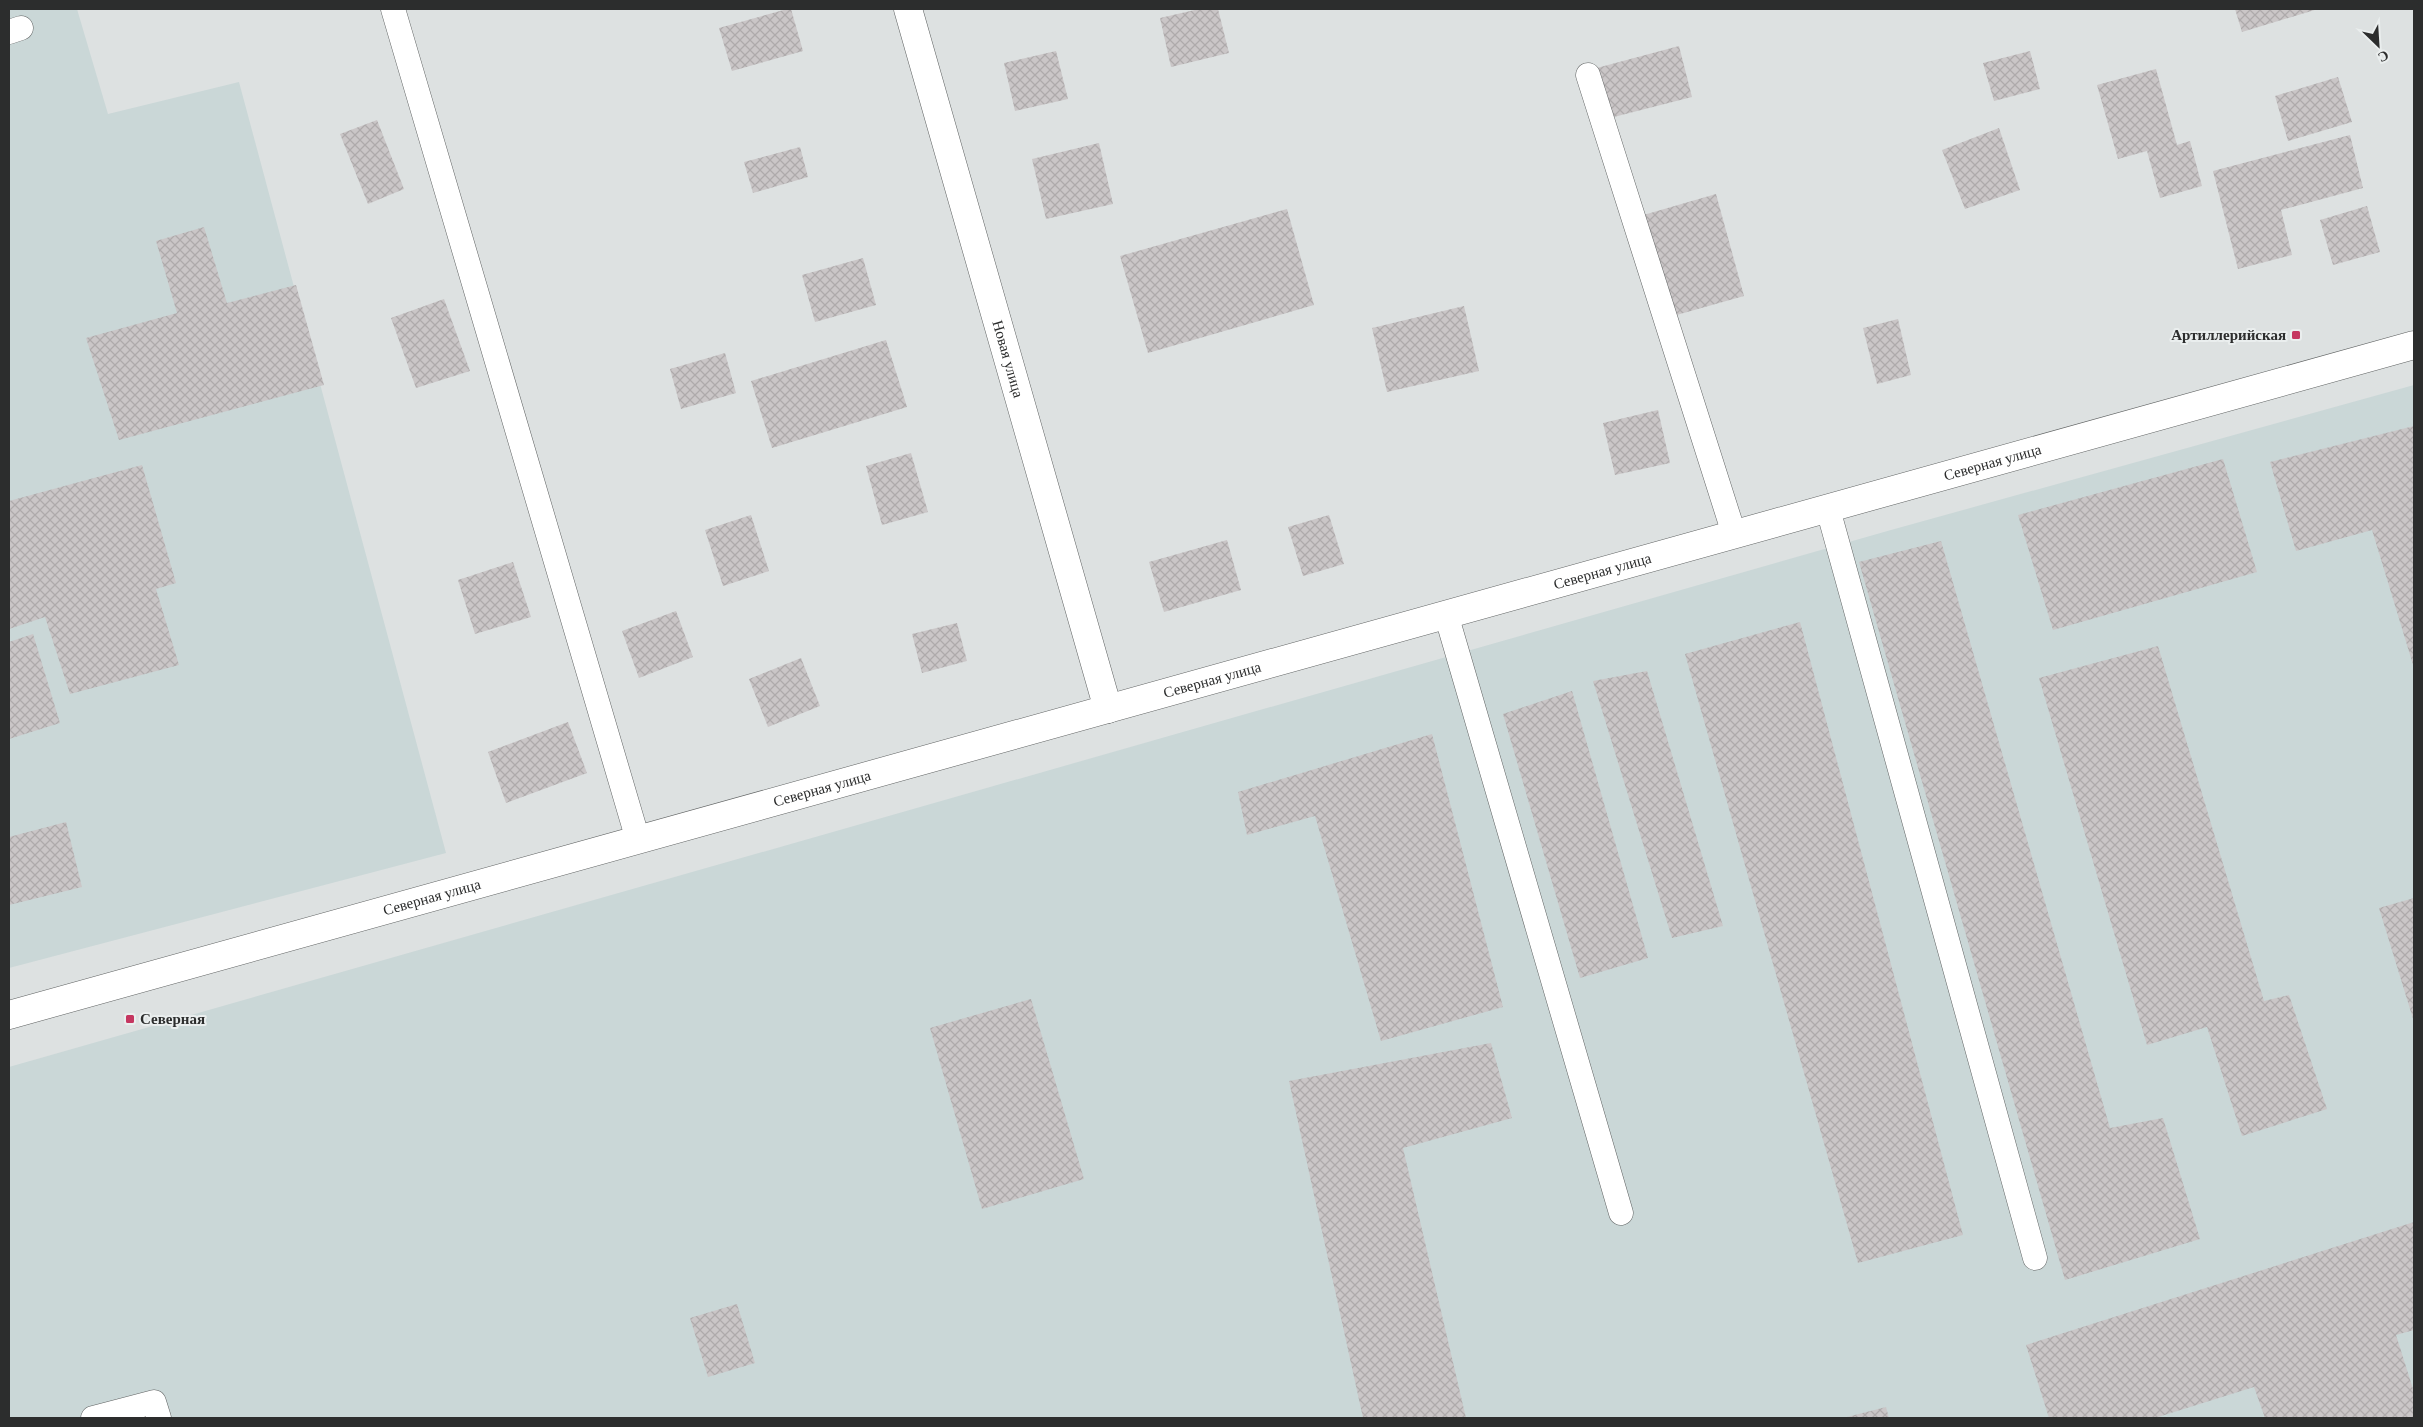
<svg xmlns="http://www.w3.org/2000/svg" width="2423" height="1427" viewBox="0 0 2423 1427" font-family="'Times New Roman',serif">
	<defs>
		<pattern id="building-cross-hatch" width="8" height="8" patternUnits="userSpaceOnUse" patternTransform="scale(1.25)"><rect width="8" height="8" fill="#cac6c7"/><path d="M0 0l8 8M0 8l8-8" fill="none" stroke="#aeaaab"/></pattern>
	</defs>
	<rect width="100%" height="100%" fill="#dde1e1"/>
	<g fill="#cad7d7">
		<polygon points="9,9 77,9 108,114 239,82 446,853 9,968"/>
		<polygon points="2414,385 2414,1418 9,1418 9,1067 1891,530"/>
	</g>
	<g fill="url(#building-cross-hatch)">
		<polygon points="787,9 791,9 803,51 732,71 719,28"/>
		<polygon points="1199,9 1218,9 1229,53 1171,67 1160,18"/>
		<polygon points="2235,9 2318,9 2242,32"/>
		<polygon points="1679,46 1692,97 1606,119 1593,69"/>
		<polygon points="1056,51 1068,99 1015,111 1004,63"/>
		<polygon points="2030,51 2040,89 1994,101 1983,63"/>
		<polygon points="2156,69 2177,145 2190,141 2202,186 2160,198 2147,151 2118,159 2097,85"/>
		<polygon points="2338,77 2352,122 2288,141 2275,96"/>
		<polygon points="377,120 404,189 368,204 340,134"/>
		<polygon points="1999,128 2020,190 1965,209 1942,150"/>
		<polygon points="2350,135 2363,188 2281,210 2292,255 2238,269 2213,171"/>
		<polygon points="1099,143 1113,204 1046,219 1032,159"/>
		<polygon points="800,147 808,177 753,193 744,162"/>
		<polygon points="1716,194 1744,296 1666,318 1640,216"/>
		<polygon points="2367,206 2380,252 2333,265 2320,220"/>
		<polygon points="1287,209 1314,305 1148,353 1120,256"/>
		<polygon points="204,227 227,303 296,285 324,385 119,440 86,338 177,313 156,241"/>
		<polygon points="863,258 876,305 815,322 802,275"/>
		<polygon points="444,299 470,371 416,388 391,318"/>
		<polygon points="1464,306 1479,371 1387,392 1372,328"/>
		<polygon points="1898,319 1911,375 1877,384 1863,328"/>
		<polygon points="886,340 907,407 772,448 751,381"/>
		<polygon points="725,353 736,393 681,409 670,369"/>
		<polygon points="1658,410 1670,463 1615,475 1603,423"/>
		<polygon points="2414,426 2414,668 2372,530 2296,551 2270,462"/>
		<polygon points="911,453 928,512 882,525 866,466"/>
		<polygon points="2223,459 2257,572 2053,630 2018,515"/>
		<polygon points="142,465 176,583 156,589 179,665 70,694 45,617 9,629 9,501"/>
		<polygon points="751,515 769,571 723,586 705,530"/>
		<polygon points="1329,515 1344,564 1303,576 1288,527"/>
		<polygon points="1227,540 1241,590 1164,612 1149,562"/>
		<polygon points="1941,541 2110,1128 2163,1118 2200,1239 2065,1280 1859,562"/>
		<polygon points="513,562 531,617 475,634 458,580"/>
		<polygon points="676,611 693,657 639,678 622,631"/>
		<polygon points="1800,622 1963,1235 1858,1263 1685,654"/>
		<polygon points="957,623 967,661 922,673 912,634"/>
		<polygon points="33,634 60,723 9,739 9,642"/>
		<polygon points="2158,646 2264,1001 2289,995 2327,1109 2242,1136 2207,1027 2147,1045 2039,678"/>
		<polygon points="801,658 820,706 768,727 749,679"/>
		<polygon points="1647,671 1723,926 1672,938 1593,681"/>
		<polygon points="1572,691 1648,958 1580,978 1503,714"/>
		<polygon points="568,722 587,773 506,803 488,752"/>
		<polygon points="1432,734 1503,1007 1381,1041 1315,816 1247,835 1238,792"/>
		<polygon points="66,822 82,887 9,905 9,837"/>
		<polygon points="2414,898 2414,1022 2379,908"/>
		<polygon points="1031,999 1084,1179 982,1209 930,1028"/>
		<polygon points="1491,1043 1512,1118 1403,1148 1466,1418 1363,1418 1289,1081"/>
		<polygon points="2414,1222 2414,1330 2396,1335 2414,1392 2414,1418 2265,1418 2254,1387 2155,1418 2049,1418 2026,1345"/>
		<polygon points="737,1304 755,1363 708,1377 690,1318"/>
		<polygon points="1886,1407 1889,1418 1843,1418"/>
	</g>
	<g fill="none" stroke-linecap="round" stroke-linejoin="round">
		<g stroke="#606363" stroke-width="25">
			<g id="service">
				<polyline points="393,9 638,840"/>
				<polyline points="9,32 21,28"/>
				<polyline points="1588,75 1734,534"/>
				<polyline points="1828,509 2035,1258"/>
				<polyline points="1446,614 1621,1213"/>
				<polyline points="93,1418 154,1402 159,1418"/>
			</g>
		</g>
		<g stroke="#606363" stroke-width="29">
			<g id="minor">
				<path id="s1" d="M908,9L1108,709"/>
			</g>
		</g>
		<g stroke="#606363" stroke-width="29">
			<g id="tertiary">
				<path id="s2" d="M9,1015L2414,345"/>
			</g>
		</g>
		<use href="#service" stroke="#fff" stroke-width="24"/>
		<use href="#minor" stroke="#fff" stroke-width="28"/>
		<use href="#tertiary" stroke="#fff" stroke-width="28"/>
	</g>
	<g fill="#c53660" stroke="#eaeeee" stroke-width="2">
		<rect x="2291" y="330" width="10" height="10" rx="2.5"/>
		<rect x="125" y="1014" width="10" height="10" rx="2.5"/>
	</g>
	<g text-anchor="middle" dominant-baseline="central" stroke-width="4" stroke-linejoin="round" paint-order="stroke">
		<g font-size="15" font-weight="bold" fill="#2c2d2d" stroke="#eaeeee" text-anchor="end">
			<text x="2286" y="335">Артиллерийская</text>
			<text x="140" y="1019" text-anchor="start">Северная</text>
		</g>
		<g font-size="15" fill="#2c2d2d" stroke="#eaeeee">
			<text stroke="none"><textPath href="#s1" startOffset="364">Новая улица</textPath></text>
			<text stroke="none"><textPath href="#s2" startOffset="2059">Северная улица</textPath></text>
			<text stroke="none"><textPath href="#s2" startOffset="1654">Северная улица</textPath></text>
			<text stroke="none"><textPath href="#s2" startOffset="1249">Северная улица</textPath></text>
			<text stroke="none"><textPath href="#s2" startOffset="844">Северная улица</textPath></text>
			<text stroke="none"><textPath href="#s2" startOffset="439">Северная улица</textPath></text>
		</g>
	</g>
	<rect width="2423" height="1427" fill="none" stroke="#2c2d2d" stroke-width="20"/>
	<g transform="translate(2378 45) rotate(155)" stroke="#eaeeee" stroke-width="4" paint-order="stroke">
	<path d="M0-4L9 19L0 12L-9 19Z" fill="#2c2d2d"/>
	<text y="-8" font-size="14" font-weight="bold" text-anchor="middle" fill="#2c2d2d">С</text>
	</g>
</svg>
